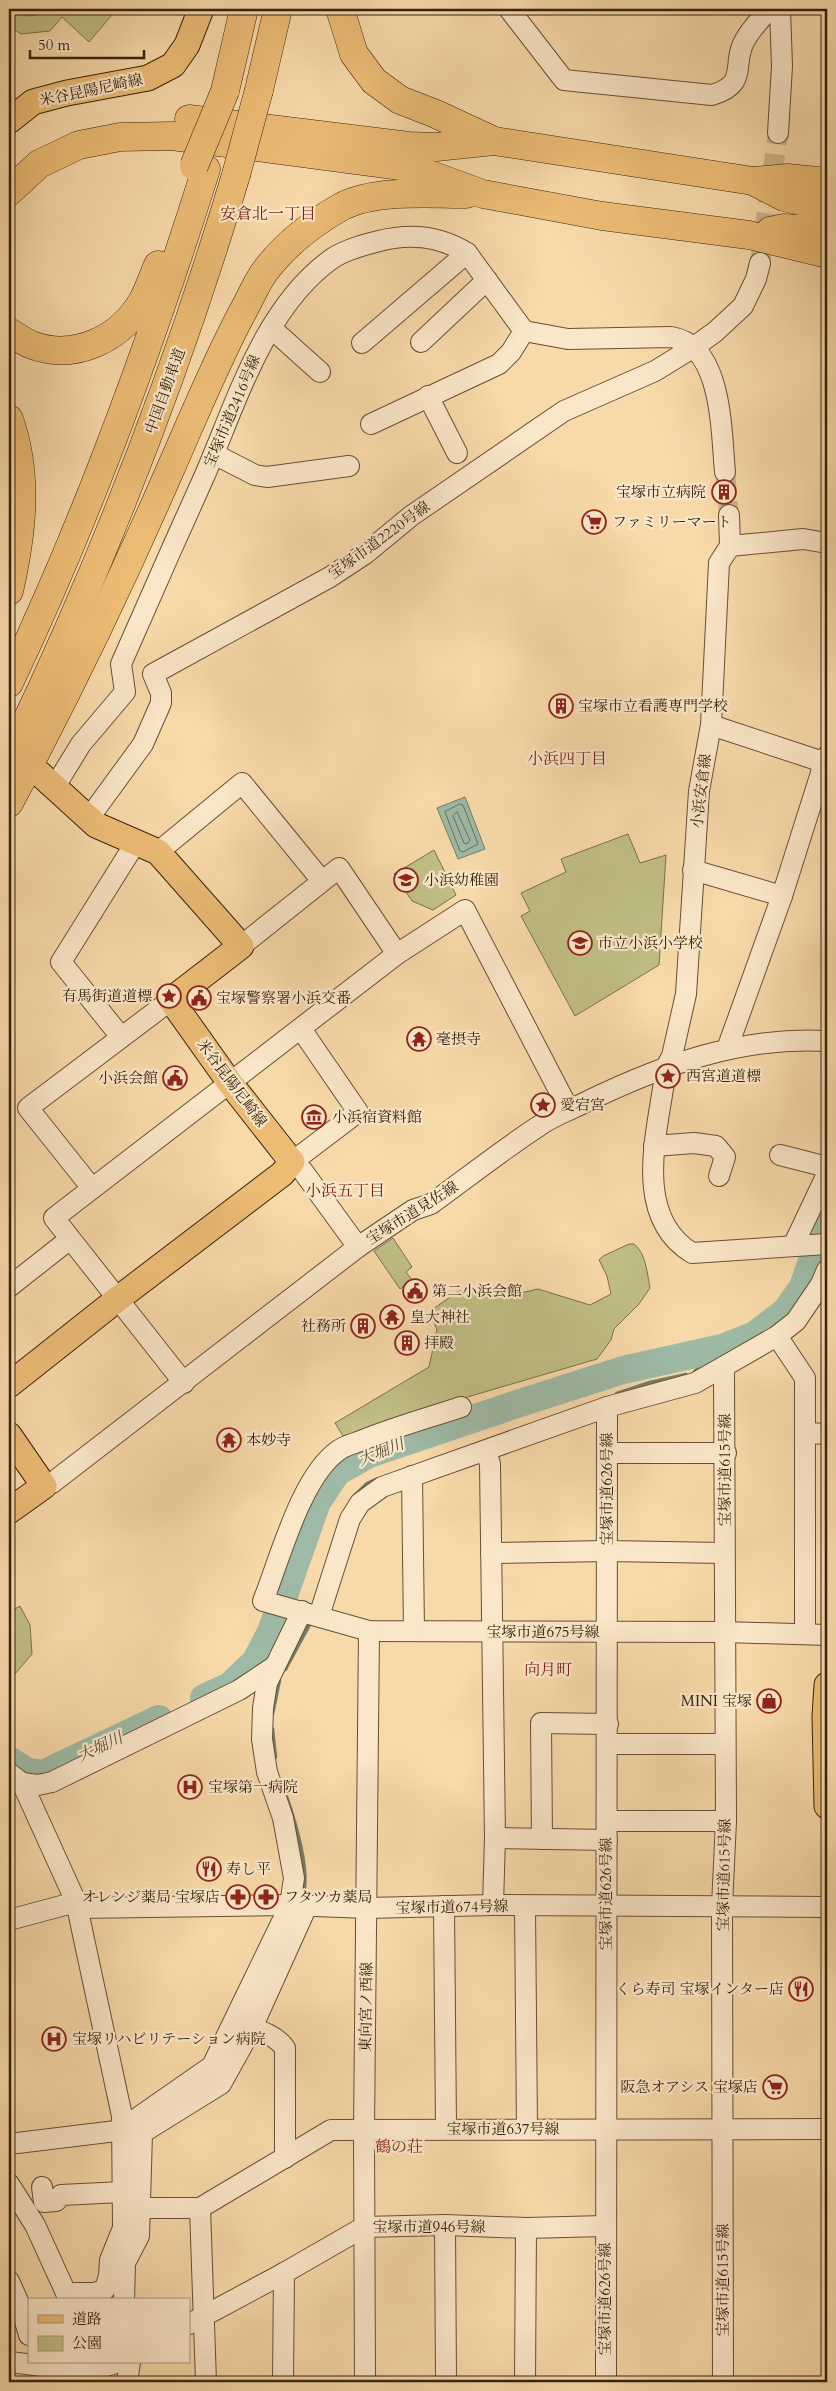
<svg xmlns="http://www.w3.org/2000/svg" width="836" height="2391" viewBox="0 0 836 2391" font-family="Cardo,'Noto Serif JP',serif">
	<rect width="100%" height="100%" fill="#f8d9aa"/>
	<filter id="stains"><feTurbulence type="fractalNoise" baseFrequency=".004" numOctaves="4"/><feColorMatrix values="0 0 0 0 .2 0 0 0 0 .09 0 0 0 0 .02 0 0 0 .5 -.17"/></filter>
	<radialGradient id="worn" r=".72"><stop offset=".6" stop-color="#630" stop-opacity="0"/><stop offset="1" stop-color="#630" stop-opacity=".3"/></radialGradient>
	<g fill="#c1be86" stroke="#7c704a">
		<path d="M9,9C22,16 32,20 46,9H117L89,42L62,17L50,31L21,34L9,26Z"/>
		<polygon points="628,834 640,863 666,855 659,965 575,1016 521,916 530,911 521,893 566,872 561,859"/>
		<polygon points="434,850 456,895 433,910 412,901 394,874"/>
		<polygon points="393,1238 412,1267 406,1272 412,1280 400,1289 374,1251"/>
		<path d="M629,1244H634C646,1253 647,1273 650,1288L639,1304L614,1329L611,1340L597,1359L423,1410L354,1454L335,1423L429,1367L437,1330L430,1311L459,1291L483,1293L511,1286L521,1293L538,1289L590,1305L611,1294L607,1276L599,1260L603,1256Z"/>
		<polygon points="20,1606 30,1625 32,1654 9,1681 9,1612"/>
	</g>
	<polygon fill="#9ebaa6" stroke="#747d69" points="465,797 485,849 458,859 437,808"/>
	<g fill="none" stroke-linecap="round" stroke-linejoin="round">
		<g stroke="#6a6e5a" stroke-width="1">
			<polygon points="460,804 463,805 478,844 463,852 460,851 445,812"/>
			<polygon points="457,812 470,840 467,844 464,843 453,816"/>
		</g>
		<g stroke="#747d69" stroke-width="4.5">
			<polyline points="695,1372 722,1348"/>
			<polyline points="617,1394 650,1383 686,1375"/>
			<polyline points="355,1496 367,1484 378,1479"/>
			<polyline points="285,1669 311,1621"/>
			<polyline points="272,1714 279,1680"/>
			<polyline points="272,1729 275,1757"/>
			<path d="M281,1783C291,1809 310,1867 303,1893"/>
		</g>
		<g stroke="#9ebaa6" stroke-width="28">
			<polyline points="204,1698 230,1686 256,1661 271,1632 317,1502 337,1472 369,1454 514,1405 623,1370 722,1348 755,1335 786,1311 803,1287 827,1217"/>
			<polyline points="9,1760 28,1772 43,1774 159,1719"/>
		</g>
		<g stroke="#d1b48b" stroke-width="20" stroke-dasharray="20 10" stroke-linecap="butt">
			<polyline points="760,263 778,133"/>
			<polyline points="725,472 729,515"/>
		</g>
		<g stroke="#665034" stroke-width="22">
			<g id="minor">
				<path d="M509,9L564,80L712,95C750,84 731,63 745,40C751,29 761,19 769,9"/>
				<polyline points="778,133 782,66 780,9"/>
				<polyline points="271,328 320,372"/>
				<path d="M524,331L568,339L671,337C723,345 721,432 725,472"/>
				<polyline points="421,342 487,280"/>
				<polyline points="362,343 467,253"/>
				<polyline points="428,396 457,453"/>
				<polyline points="371,424 499,364 511,352 524,331"/>
				<polyline points="214,454 255,475 267,477 349,466"/>
				<path d="M729,515L730,546L719,563L711,725L699,791L686,994L672,1056L666,1067C660,1125 629,1214 692,1253L827,1244"/>
				<polyline points="730,546 803,539 827,543"/>
				<polyline points="711,725 823,762"/>
				<path d="M54,788L81,744L125,692L121,664C148,602 176,539 204,477C236,404 264,306 333,258C347,249 364,245 379,241C410,233 440,236 467,253L524,331"/>
				<polyline points="89,818 143,744 161,703 161,693 153,674 330,577 365,554 411,516 564,411 655,371 694,347 715,332 743,306 756,279 760,263"/>
				<polyline points="158,852 242,783 322,881"/>
				<polyline points="693,870 782,896"/>
				<polyline points="241,946 339,868 397,954"/>
				<polyline points="301,1029 358,1112 292,1162 302,1170 358,1247"/>
				<polyline points="121,1037 61,962 136,842"/>
				<polyline points="727,1049 782,896 821,773 823,762 827,756"/>
				<polyline points="654,1146 694,1143 716,1146 725,1157 719,1176"/>
				<polyline points="780,1155 827,1167"/>
				<polyline points="91,1187 28,1108 171,1000"/>
				<polyline points="793,1246 827,1174"/>
				<polyline points="9,1287 70,1239"/>
				<polyline points="777,1336 805,1378 805,1634"/>
				<polyline points="184,1383 54,1218 397,954 465,910 569,1110"/>
				<path d="M461,1407C428,1418 395,1427 363,1440C356,1443 346,1445 339,1450C301,1476 280,1559 263,1601L369,1631L725,1632L827,1635"/>
				<polyline points="806,1433 827,1434"/>
				<polyline points="486,1451 490,1464 495,1838 493,1905"/>
				<polyline points="607,1453 726,1453"/>
				<polyline points="412,1476 414,1631"/>
				<path d="M44,1486L52,1483L358,1247L413,1210L431,1204C467,1178 502,1150 539,1126C554,1115 573,1109 590,1100C665,1064 743,1036 827,1041"/>
				<polyline points="491,1553 608,1551 724,1553"/>
				<polyline points="319,1616 350,1519 360,1503 382,1487 607,1407 695,1383 777,1336 796,1321 821,1284 827,1270"/>
				<polyline points="607,1744 725,1744"/>
				<polyline points="9,1773 22,1783 76,1902 122,2116 123,2228 110,2260 109,2276"/>
				<polyline points="22,1783 38,1785 52,1782 239,1690 275,1666"/>
				<polyline points="607,1821 726,1821"/>
				<polyline points="495,1838 607,1840"/>
				<polyline points="542,1839 541,1723 608,1724"/>
				<polyline points="444,1906 446,2128"/>
				<polyline points="525,1906 527,2129"/>
				<polyline points="77,1908 290,1905 367,1908 493,1905 827,1907"/>
				<polyline points="9,1920 76,1902"/>
				<path d="M239,2023C255,2029 275,2034 285,2048V2158"/>
				<polyline points="123,2128 212,2066 290,1905 294,1878 283,1818 267,1772 262,1739 263,1708 267,1683 302,1611"/>
				<polyline points="9,2144 116,2131 123,2128 135,2131"/>
				<polyline points="9,2184 35,2225 66,2293 95,2293 105,2289 109,2276 120,2276"/>
				<polyline points="42,2187 44,2202 56,2201 61,2195 122,2192"/>
				<polyline points="141,2208 200,2208 331,2130 827,2129"/>
				<polyline points="200,2208 206,2382"/>
				<polyline points="445,2225 446,2382"/>
				<polyline points="9,2281 21,2308 29,2335"/>
				<polyline points="124,2300 125,2263 139,2236 142,2133 221,2084 252,2028 307,1906"/>
				<polyline points="189,2324 284,2273 364,2227 445,2225 526,2228 605,2226"/>
				<path d="M9,2362C45,2365 83,2377 118,2362"/>
				<polyline points="127,2382 130,2362"/>
				<polyline points="283,2382 284,2273"/>
				<polyline points="365,2382 364,2130 369,1631"/>
				<polyline points="525,2382 526,2228"/>
				<polyline points="606,2382 607,1407"/>
				<polyline points="723,2382 722,1906 726,1821 724,1368"/>
			</g>
		</g>
		<g stroke="#36220d" stroke-width="27">
			<g id="major">
				<polyline points="9,121 33,102 67,93 148,78 173,65 187,45 201,9"/>
				<polyline points="9,1385 119,1298 282,1174 292,1162 230,1083 171,1000 241,946 158,852 96,825 40,774"/>
				<polyline points="9,1435 44,1486 9,1511"/>
				<polyline points="827,1685 825,1716 827,1806"/>
			</g>
		</g>
		<g stroke="#36220d" stroke-width="29">
			<g id="highway">
				<polyline points="340,9 354,54 374,81 400,100 436,114 494,141"/>
				<polyline points="259,90 278,9"/>
				<polyline points="225,91 244,9"/>
				<polyline points="189,119 409,146 436,147 494,141 753,181 788,178 827,182"/>
				<polyline points="753,181 784,197 827,207"/>
				<polyline points="9,192 39,164 79,145 120,137 172,136 409,167 483,194 602,216 749,235 827,254"/>
				<polyline points="770,231 784,228 827,231"/>
				<path d="M9,332C16,336 24,342 32,345C75,361 121,339 143,300C149,289 153,276 158,265"/>
				<path d="M9,419C29,476 22,534 9,591"/>
				<path d="M9,683C88,517 151,344 206,169"/>
				<path d="M9,758C100,570 176,375 236,175"/>
				<path d="M9,803C67,695 121,583 170,470C193,418 215,364 242,313C249,301 255,286 263,274C283,246 311,224 341,207C374,189 429,194 466,194"/>
			</g>
		</g>
		<use href="#minor" stroke="#fae6c8" stroke-width="20"/>
		<use href="#major" stroke="#ecbc75" stroke-width="25"/>
		<use href="#highway" stroke="#ecbc75" stroke-width="28"/>
		<g stroke="#36220d" stroke-width="29" stroke-linecap="butt">
			<g id="highway-bridge">
				<polyline points="194,166 225,91"/>
				<polyline points="236,175 259,90"/>
			</g>
		</g>
		<use href="#highway-bridge" stroke="#ecbc75" stroke-width="28"/>
	</g>
	<defs>
		<g id="building-ring" transform="scale(1.25)"><circle r="9.5" fill="#fae6c8" stroke="#8f2418" stroke-width="1.5"/><path d="M-4-6H4V6H1V3H-1V6H-4ZM-2.5-4.3h1.7v1.8h-1.7ZM.8-4.3h1.7v1.8H.8ZM-2.5-1h1.7V.8h-1.7ZM.8-1h1.7V.8H.8Z" fill="#8f2418"/></g>
		<g id="supermarket-ring" transform="scale(1.25)"><circle r="9.5" fill="#fae6c8" stroke="#8f2418" stroke-width="1.5"/><path d="M-6-5.5h2.5l.6 2H6L4.5 2H-2.5L-4.4-4H-6ZM-1.5 3.2a1.3 1.3 0 1 0 .1 0ZM3 3.2a1.3 1.3 0 1 0 .1 0Z" fill="#8f2418"/></g>
		<g id="school-ring" transform="scale(1.25)"><circle r="9.5" fill="#fae6c8" stroke="#8f2418" stroke-width="1.5"/><path d="M0-5L7-2L0 1L-7-2ZM-4 1L0 2.5L4 1V4Q0 6-4 4Z" fill="#8f2418"/></g>
		<g id="sight-ring" transform="scale(1.25)"><circle r="9.5" fill="#fae6c8" stroke="#8f2418" stroke-width="1.5"/><path d="M0-6L1.8-2.2L6-1.7L2.9 1.2L3.7 5.4L0 3.3L-3.7 5.4L-2.9 1.2L-6-1.7L-1.8-2.2Z" fill="#8f2418"/></g>
		<g id="civic-ring" transform="scale(1.25)"><circle r="9.5" fill="#fae6c8" stroke="#8f2418" stroke-width="1.5"/><path d="M-.6-6.5H3V-4.5H.6V-3L4-1V1h2V6H-6V1h2V-1L-.6-3ZM-1.2 2.5V6h2.4V2.5Z" fill="#8f2418"/></g>
		<g id="temple-ring" transform="scale(1.25)"><circle r="9.5" fill="#fae6c8" stroke="#8f2418" stroke-width="1.5"/><path d="M0-6L5-2H3V0L6.5 2.5H4V6H1.5V3h-3V6H-4V2.5H-6.5L-3 0V-2H-5Z" fill="#8f2418"/></g>
		<g id="museum-ring" transform="scale(1.25)"><circle r="9.5" fill="#fae6c8" stroke="#8f2418" stroke-width="1.5"/><path d="M0-6L6-3V-2H-6V-3ZM-5-1h2V3h-2ZM-1-1h2V3h-2ZM3-1h2V3H3ZM-6 4H6V6H-6Z" fill="#8f2418"/></g>
		<g id="shop-ring" transform="scale(1.25)"><circle r="9.5" fill="#fae6c8" stroke="#8f2418" stroke-width="1.5"/><path d="M-5-2.5h2.3a2.7 3.5 0 0 1 5.4 0H5L5.5 6h-11ZM-1.5-2.5h3a1.5 2.3 0 0 0-3 0Z" fill="#8f2418"/></g>
		<g id="hospital-ring" transform="scale(1.25)"><circle r="9.5" fill="#fae6c8" stroke="#8f2418" stroke-width="1.5"/><path d="M-5-5h3v3.5h4V-5h3V5h-3V1.5h-4V5h-3Z" fill="#8f2418"/></g>
		<g id="restaurant-ring" transform="scale(1.25)"><circle r="9.5" fill="#fae6c8" stroke="#8f2418" stroke-width="1.5"/><path d="M-5-6h1v4h1v-4h1v4h1v-4h1v5L-1.5 .5V6h-2V.5L-5-1ZM5-6V6H3V1.5H1.5Q1.5-4 5-6Z" fill="#8f2418"/></g>
		<g id="pharmacy-ring" transform="scale(1.25)"><circle r="9.5" fill="#fae6c8" stroke="#8f2418" stroke-width="1.5"/><path d="M-2-6h4v4h4v4h-4v4h-4v-4h-4v-4h4Z" fill="#8f2418"/></g>
	</defs>
	<g fill-rule="evenodd">
		<use href="#building-ring" x="724" y="492"/>
		<use href="#supermarket-ring" x="594" y="522"/>
		<use href="#building-ring" x="561" y="706"/>
		<use href="#school-ring" x="406" y="880"/>
		<use href="#school-ring" x="580" y="943"/>
		<use href="#sight-ring" x="169" y="996"/>
		<use href="#civic-ring" x="199" y="998"/>
		<use href="#temple-ring" x="419" y="1039"/>
		<use href="#sight-ring" x="668" y="1076"/>
		<use href="#civic-ring" x="175" y="1078"/>
		<use href="#sight-ring" x="543" y="1105"/>
		<use href="#museum-ring" x="314" y="1117"/>
		<use href="#civic-ring" x="415" y="1291"/>
		<use href="#temple-ring" x="392" y="1317"/>
		<use href="#building-ring" x="363" y="1326"/>
		<use href="#building-ring" x="407" y="1343"/>
		<use href="#temple-ring" x="229" y="1440"/>
		<use href="#shop-ring" x="769" y="1701"/>
		<use href="#hospital-ring" x="190" y="1787"/>
		<use href="#restaurant-ring" x="209" y="1869"/>
		<use href="#pharmacy-ring" x="238" y="1897"/>
		<use href="#pharmacy-ring" x="266" y="1897"/>
		<use href="#restaurant-ring" x="801" y="1989"/>
		<use href="#hospital-ring" x="54" y="2039"/>
		<use href="#supermarket-ring" x="775" y="2087"/>
	</g>
	<g text-anchor="middle" dominant-baseline="central" stroke-width="4.5" stroke-linejoin="round" paint-order="stroke">
		<g font-size="15" fill="#36220d" stroke="#fae6c8">
			<text transform="translate(91 90) rotate(-12)">米谷昆陽尼崎線</text>
			<text transform="translate(165 391) rotate(-70)">中国自動車道</text>
			<text transform="translate(232 411) rotate(-67)">宝塚市道2416号線</text>
			<text transform="translate(379 540) rotate(-36)">宝塚市道2220号線</text>
			<text transform="translate(701 791) rotate(-83)">小浜安倉線</text>
			<text transform="translate(232 1083) rotate(53)">米谷昆陽尼崎線</text>
			<text transform="translate(412 1213) rotate(-32)">宝塚市道見佐線</text>
			<text transform="translate(725 1470) rotate(-90)">宝塚市道615号線</text>
			<text transform="translate(607 1489) rotate(-90)">宝塚市道626号線</text>
			<text x="543" y="1632">宝塚市道675号線</text>
			<text transform="translate(724 1875) rotate(-89)">宝塚市道615号線</text>
			<text transform="translate(606 1894) rotate(-90)">宝塚市道626号線</text>
			<text transform="translate(452 1907) rotate(-1)">宝塚市道674号線</text>
			<text transform="translate(366 2007) rotate(-89)">東向宮ノ西線</text>
			<text x="503" y="2129">宝塚市道637号線</text>
			<text x="429" y="2227">宝塚市道946号線</text>
			<text transform="translate(723 2280) rotate(-90)">宝塚市道615号線</text>
			<text transform="translate(605 2299) rotate(-90)">宝塚市道626号線</text>
		</g>
		<g font-size="15" fill="#36220d" stroke="#fae6c8" text-anchor="start">
			<text x="706" y="492" text-anchor="end">宝塚市立病院</text>
			<text x="612" y="522">ファミリーマート</text>
			<text x="578" y="706">宝塚市立看護専門学校</text>
			<text x="424" y="880">小浜幼稚園</text>
			<text x="598" y="943">市立小浜小学校</text>
			<text x="152" y="996" text-anchor="end">有馬街道道標</text>
			<text x="216" y="998">宝塚警察署小浜交番</text>
			<text x="436" y="1039">毫摂寺</text>
			<text x="686" y="1076">西宮道道標</text>
			<text x="158" y="1078" text-anchor="end">小浜会館</text>
			<text x="560" y="1105">愛宕宮</text>
			<text x="332" y="1117">小浜宿資料館</text>
			<text x="432" y="1291">第二小浜会館</text>
			<text x="410" y="1317">皇大神社</text>
			<text x="346" y="1326" text-anchor="end">社務所</text>
			<text x="424" y="1343">拝殿</text>
			<text x="246" y="1440">本妙寺</text>
			<text x="752" y="1701" text-anchor="end">MINI 宝塚</text>
			<text x="208" y="1787">宝塚第一病院</text>
			<text x="226" y="1869">寿し平</text>
			<text x="220" y="1897" text-anchor="end">オレンジ薬局 宝塚店</text>
			<text x="284" y="1897">フタツカ薬局</text>
			<text x="784" y="1989" text-anchor="end">くら寿司 宝塚インター店</text>
			<text x="72" y="2039">宝塚リハビリテーション病院</text>
			<text x="758" y="2087" text-anchor="end">阪急オアシス 宝塚店</text>
		</g>
		<g font-size="16" fill="#7a1f14" stroke="#fae6c8">
			<text x="268" y="214">安倉北一丁目</text>
			<text x="567" y="759">小浜四丁目</text>
			<text x="345" y="1191">小浜五丁目</text>
			<text x="548" y="1670">向月町</text>
			<text x="399" y="2147">鶴の荘</text>
		</g>
		<g font-size="16" font-style="italic" fill="#55503b" stroke="#fae6c8">
			<text transform="translate(381 1452) rotate(-22)">大堀川</text>
			<text transform="translate(100 1747) rotate(-25)">大堀川</text>
		</g>
	</g>
	<rect width="836" height="2391" fill="none" stroke="#f8d9aa" stroke-width="30"/>
	<rect x="10" y="10" width="816" height="2371" fill="none" stroke="#36220d" stroke-width="2.5"/>
	<rect x="15" y="15" width="806" height="2361" fill="none" stroke="#36220d"/>
	<rect x="28" y="2298" width="162" height="65" fill="#fae6c8" stroke="#ac987d"/>
	<rect x="38" y="2315" width="25" height="8" fill="#ecbc75" stroke="#ac987d"/>
	<text x="72" y="2324" font-size="15" fill="#36220d">道路</text>
	<rect x="38" y="2336" width="25" height="15" fill="#c1be86" stroke="#ac987d"/>
	<text x="72" y="2348" font-size="15" fill="#36220d">公園</text>
	<path d="M30 50v8h114v-8" fill="none" stroke="#36220d" stroke-width="2.5"/>
	<text x="38" y="50" font-size="15" fill="#36220d" stroke="#fae6c8" stroke-width="4" paint-order="stroke">50 m</text>
	<rect width="100%" height="100%" filter="url(#stains)"/>
	<rect width="100%" height="100%" fill="url(#worn)"/>
</svg>
